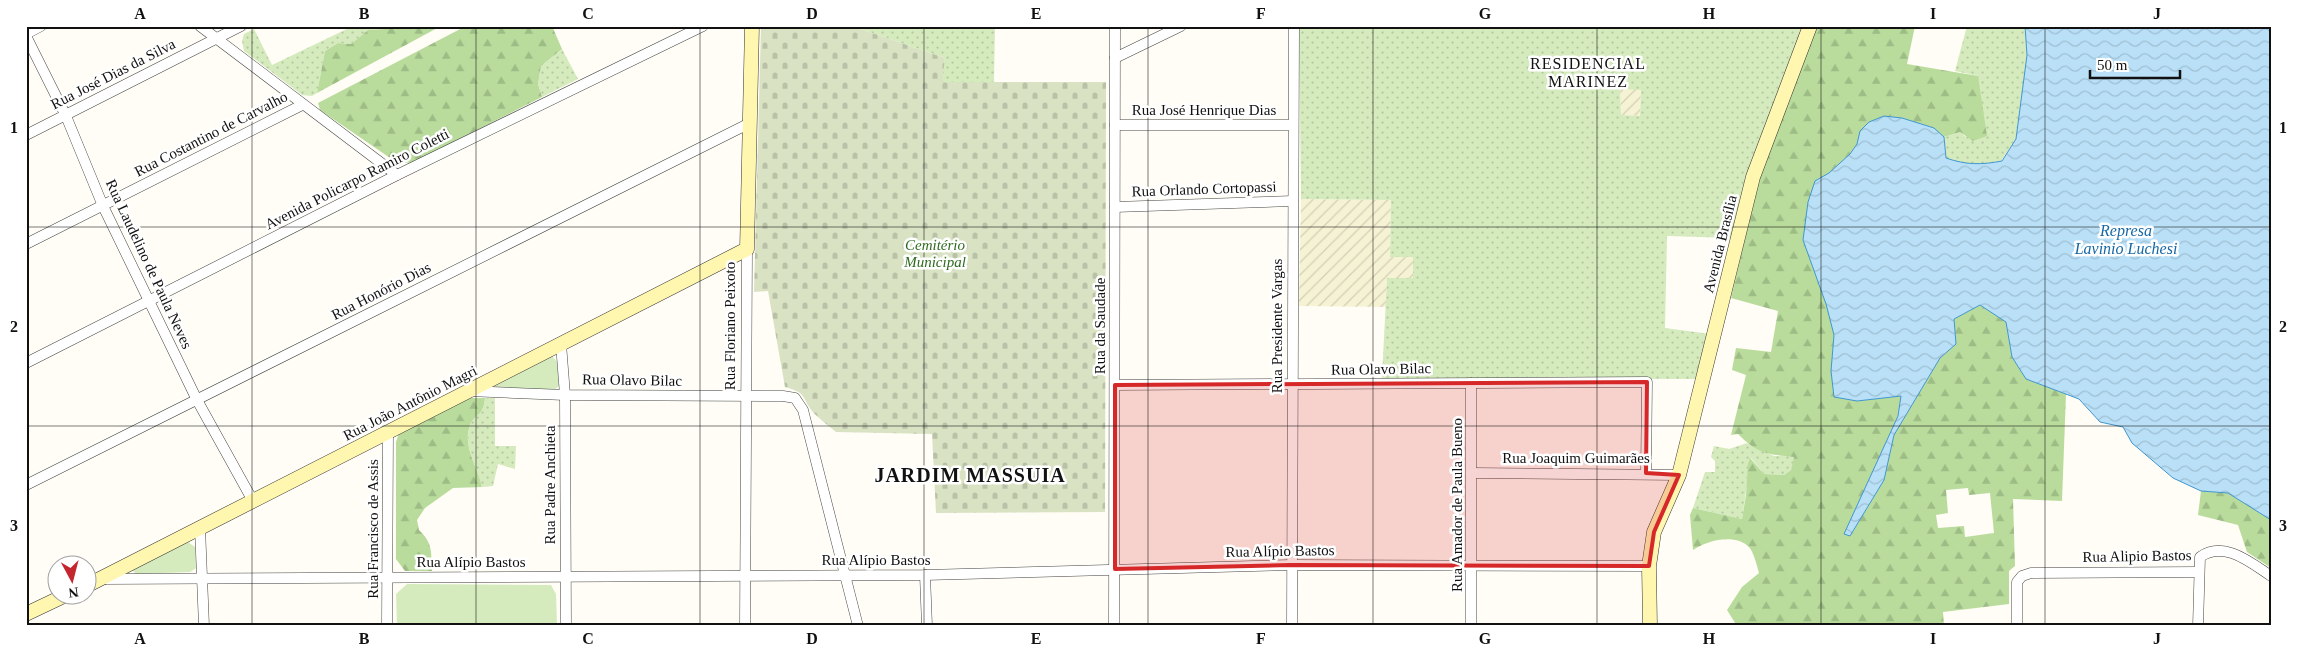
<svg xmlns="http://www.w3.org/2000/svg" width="2297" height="652" viewBox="0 0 2297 652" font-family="'Times New Roman',serif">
	<defs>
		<pattern id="farmland-furrows" width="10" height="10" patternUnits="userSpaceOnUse" patternTransform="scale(1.25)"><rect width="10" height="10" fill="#f6f3d4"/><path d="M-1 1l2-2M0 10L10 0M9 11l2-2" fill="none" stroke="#d2cfb5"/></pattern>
		<pattern id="grass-dots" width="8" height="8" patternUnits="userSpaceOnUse" patternTransform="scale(1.25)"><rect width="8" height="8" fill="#d5ebbd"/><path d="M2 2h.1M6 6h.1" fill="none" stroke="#b6c8a1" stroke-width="1.8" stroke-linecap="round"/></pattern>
		<pattern id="forest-firs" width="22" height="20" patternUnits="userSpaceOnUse" patternTransform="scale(1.25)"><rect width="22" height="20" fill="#b9dc9c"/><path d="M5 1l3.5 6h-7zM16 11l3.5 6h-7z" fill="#9ebc85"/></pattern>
		<pattern id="cemetery-stones" width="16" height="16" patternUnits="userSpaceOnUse" patternTransform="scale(1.25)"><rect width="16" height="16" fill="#d9e3c4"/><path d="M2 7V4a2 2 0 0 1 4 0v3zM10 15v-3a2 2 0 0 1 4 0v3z" fill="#b9c2a7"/></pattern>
		<pattern id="water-waves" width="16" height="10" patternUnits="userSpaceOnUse" patternTransform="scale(1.25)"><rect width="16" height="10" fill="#b9e0f7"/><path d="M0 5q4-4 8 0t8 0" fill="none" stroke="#9ebfd3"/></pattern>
	</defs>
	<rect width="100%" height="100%" fill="#fffdf5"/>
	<g fill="url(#farmland-furrows)">
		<polygon points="1620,89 1641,89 1640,116 1621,115"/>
		<polygon points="1301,199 1391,200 1390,256 1413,257 1413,278 1387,278 1386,307 1299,306"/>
	</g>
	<g fill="url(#grass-dots)" fill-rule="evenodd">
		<polygon points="353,26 431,26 368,30 351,44 338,43 325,51 317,93 312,96 302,95 244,51 242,41 244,34 254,29 272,65"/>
		<polygon points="852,26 995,26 994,82 941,82 945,58"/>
		<path d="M1299,26H1807L1734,238L1667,236L1665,328L1710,334L1699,379L1382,378L1387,278H1413V257H1390L1391,200L1301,199ZM1620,89L1641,90L1640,116L1621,115Z"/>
		<path d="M1967,26H2025L2027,55L2016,139L2001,161C1979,165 1968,166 1946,158L1944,137L1960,132L1966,137L1978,76L1955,71Z"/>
		<polygon points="562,49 578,79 542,97 538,84 541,66"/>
		<path d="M485,398H495V446H516L515,469L498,464L493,486L482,487C478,467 462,447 470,425C475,413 483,418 485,398Z"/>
		<polygon points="1747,443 1774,456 1795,456 1791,470 1784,475 1764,474 1751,458 1742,519 1693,508 1705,472 1715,472 1715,461 1711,457 1714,446 1729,449"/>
	</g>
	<g fill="url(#forest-firs)" fill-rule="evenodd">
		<polygon points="431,26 441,26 317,93 325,51 338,43 351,44 368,30"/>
		<polygon points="466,26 552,26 562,49 541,66 538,84 542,97 412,163 396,162 320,110 318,103"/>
		<path d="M1817,26H1915L1907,64L1978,76L1987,136L1973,141L1960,132L1944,137L1934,128L1902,118L1860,131L1857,144L1850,154L1829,173L1815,182L1808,202L1834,335L1831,371L1857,401L1901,396L1898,416L1845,534L1850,536L1884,480L1894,435L1940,358L1956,344L1954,319L1980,305L2006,322L2012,357L2026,379L2066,394L2062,501L2013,499L2015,566L2009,571V604L1943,612L1944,626H1737L1727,610L1742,587L1759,573C1757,566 1754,553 1749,547C1736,533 1707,540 1693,550L1690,515L1693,508L1742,519L1746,495L1748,464L1750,458L1764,474L1784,475L1791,470L1794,457C1768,454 1759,455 1738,434L1731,435L1746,375L1732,370L1736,348L1771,352L1778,311L1731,298L1759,180ZM1968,488L1969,495L1990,493L1994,533L1965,537L1964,526L1938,528L1936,515L1948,513L1946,490Z"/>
		<path d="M469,398H485C483,418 475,413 470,425C462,447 478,467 482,487L453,488L425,508L417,520L419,530C433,543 431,552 432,571H405L396,559V442L399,433Z"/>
		<polygon points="2201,491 2228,493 2271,520 2271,568 2247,552 2238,525 2198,515"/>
	</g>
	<path fill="url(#cemetery-stones)" d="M761,26H852L945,58L942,82H1106L1105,512L936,513L932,434L836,432C829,426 819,419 812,411C801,396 807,393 785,387L768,291L754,292Z"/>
	<g fill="#d5ebbd">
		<polygon points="552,356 557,362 559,386 554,390 499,389 495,387 497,383"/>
		<polygon points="188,542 195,547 196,568 190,572 136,574 132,570"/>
		<polygon points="407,584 551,585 556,594 557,626 397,626 396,594"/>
	</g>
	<path fill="url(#water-waves)" stroke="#3f96cf" d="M2025,26H2271V520L2228,493L2201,491L2173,478L2132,443L2123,427L2100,422L2079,399L2026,379L2012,357L2006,322L1980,305L1954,319L1956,344L1940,358L1894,435L1884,480L1850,536L1844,534L1898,416L1901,396L1857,401L1834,397L1831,371L1834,335L1826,304L1803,240L1808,202L1815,181L1829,173L1850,154L1857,144L1860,131L1869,122L1884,116L1902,118L1934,128L1944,137L1946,158C1966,165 1981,165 2002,161L2016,139L2027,55Z"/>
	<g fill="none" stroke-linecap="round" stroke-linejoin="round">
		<g stroke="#444" stroke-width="11">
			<g id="street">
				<polyline points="200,26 397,175"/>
				<polyline points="26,34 41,26"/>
				<polyline points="26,36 66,116 103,206 197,400 253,501"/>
				<polyline points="1115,58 1181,26"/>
				<polyline points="1115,125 1293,125"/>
				<polyline points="26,135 241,26"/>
				<polyline points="1115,207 1293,201"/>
				<polyline points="26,244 302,105"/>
				<polyline points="561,344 565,395 566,626"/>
				<polyline points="26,363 397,175 703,26"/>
				<polyline points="1115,385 1647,382 1646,473"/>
				<polyline points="468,391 565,395 783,396 795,398 803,410 858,626"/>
				<polyline points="1472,473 1679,475"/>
				<polyline points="26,485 750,123"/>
				<polyline points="200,528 204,626"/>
				<polyline points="925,575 927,626"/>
				<polyline points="103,579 925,575 1291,565 1649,566"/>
				<polyline points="387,626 388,432"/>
				<polyline points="745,626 747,249"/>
				<polyline points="1114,626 1115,26"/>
				<polyline points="1292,626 1294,26"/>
				<polyline points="1471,626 1471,383"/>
				<polyline points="2017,626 2017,582 2022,576 2031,573 2198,572"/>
				<path d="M2198,626L2200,557C2224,540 2250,562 2271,576"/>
			</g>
		</g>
		<g stroke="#333" stroke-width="15">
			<g id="secondary">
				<polyline points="88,585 747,249 752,26"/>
				<polyline points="26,614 68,594"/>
				<polyline points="1650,626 1649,566 1654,532 1679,475 1753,177 1810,26"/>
			</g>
		</g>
		<use href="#street" stroke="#fff" stroke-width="10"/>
		<use href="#secondary" stroke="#fff6b0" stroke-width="14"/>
	</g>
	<path fill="#d62828" fill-opacity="0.2" stroke="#d62828" stroke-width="4" stroke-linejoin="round" d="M1647,382L1646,473L1679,475L1654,532L1649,566L1291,565L1115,569V385Z"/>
	<path fill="none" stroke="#111" stroke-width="1" stroke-opacity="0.55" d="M252,26V626M476,26V626M700,26V626M924,26V626M1148,26V626M1373,26V626M1597,26V626M1821,26V626M2045,26V626M26,227H2271M26,426H2271"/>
	<g text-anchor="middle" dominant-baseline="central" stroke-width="5" stroke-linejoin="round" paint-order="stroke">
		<g font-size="15" fill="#111" stroke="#fff">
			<text transform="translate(113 74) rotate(-27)">Rua José Dias da Silva</text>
			<text x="1204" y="110">Rua José Henrique Dias</text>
			<text transform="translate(211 134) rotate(-27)">Rua Costantino de Carvalho</text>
			<text transform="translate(357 179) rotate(-27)">Avenida Policarpo Ramiro Coletti</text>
			<text transform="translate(1204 189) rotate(-2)">Rua Orlando Cortopassi</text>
			<text transform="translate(1720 244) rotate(-76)">Avenida Brasília</text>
			<text transform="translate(149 264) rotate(65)">Rua Laudelino de Paula Neves</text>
			<text transform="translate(381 291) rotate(-27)">Rua Honório Dias</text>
			<text transform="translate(730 326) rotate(-90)">Rua Floriano Peixoto</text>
			<text transform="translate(1100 326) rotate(-90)">Rua da Saudade</text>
			<text transform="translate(1277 326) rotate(-90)">Rua Presidente Vargas</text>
			<text transform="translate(1381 369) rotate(-1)">Rua Olavo Bilac</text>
			<text transform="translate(632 380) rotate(1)">Rua Olavo Bilac</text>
			<text transform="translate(410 403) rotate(-27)">Rua João Antônio Magri</text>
			<text x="1576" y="458">Rua Joaquim Guimarães</text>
			<text transform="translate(550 485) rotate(-90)">Rua Padre Anchieta</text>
			<text transform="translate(1457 505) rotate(-90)">Rua Amador de Paula Bueno</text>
			<text transform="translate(373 529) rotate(-90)">Rua Francisco de Assis</text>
			<text transform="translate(1280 551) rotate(-1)">Rua Alípio Bastos</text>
			<text transform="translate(2137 556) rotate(-1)">Rua Alipio Bastos</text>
			<text x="876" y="560">Rua Alípio Bastos</text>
			<text x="471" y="562">Rua Alípio Bastos</text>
		</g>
		<g font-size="15" font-style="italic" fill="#2f6b1f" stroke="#fff">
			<text x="935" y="245">Cemitério<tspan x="935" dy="17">Municipal</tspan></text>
		</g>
		<g font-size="16" letter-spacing="1" fill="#111" stroke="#fff">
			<text x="1588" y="63">RESIDENCIAL<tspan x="1588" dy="18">MARINEZ</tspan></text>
		</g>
		<g font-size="16" font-style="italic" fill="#1768a6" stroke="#fff">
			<text x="2126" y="230">Represa<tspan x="2126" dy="18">Lavinio Luchesi</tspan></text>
		</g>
		<g font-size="20" font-weight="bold" letter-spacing="1" fill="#111" stroke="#fff">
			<text x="970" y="475">JARDIM MASSUIA</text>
		</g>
	</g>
	<rect width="2297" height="652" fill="none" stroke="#ffffff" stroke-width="55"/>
	<g transform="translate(72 580) rotate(173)"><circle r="24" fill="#ffffff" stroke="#a0a0a0"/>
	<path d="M0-4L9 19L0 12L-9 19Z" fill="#c4262e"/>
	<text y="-8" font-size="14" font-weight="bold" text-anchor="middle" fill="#111111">N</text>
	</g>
	<path d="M2090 70v8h90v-8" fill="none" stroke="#111111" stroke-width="2.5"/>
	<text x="2097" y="70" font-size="15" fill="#111111" stroke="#ffffff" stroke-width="4" paint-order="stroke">50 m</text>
	<rect x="28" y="28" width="2242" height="596" fill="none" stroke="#111" stroke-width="2"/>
	<g font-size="16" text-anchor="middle" font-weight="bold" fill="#111">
		<text x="140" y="19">A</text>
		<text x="364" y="19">B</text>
		<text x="588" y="19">C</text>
		<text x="812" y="19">D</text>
		<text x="1036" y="19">E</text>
		<text x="1261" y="19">F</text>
		<text x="1485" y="19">G</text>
		<text x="1709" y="19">H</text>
		<text x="1933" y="19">I</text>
		<text x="2157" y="19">J</text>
		<text x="14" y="133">1</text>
		<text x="2283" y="133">1</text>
		<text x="14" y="332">2</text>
		<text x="2283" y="332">2</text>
		<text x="14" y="531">3</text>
		<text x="2283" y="531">3</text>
		<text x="140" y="644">A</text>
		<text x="364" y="644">B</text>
		<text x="588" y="644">C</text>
		<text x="812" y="644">D</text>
		<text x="1036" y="644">E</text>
		<text x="1261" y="644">F</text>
		<text x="1485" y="644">G</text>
		<text x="1709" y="644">H</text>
		<text x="1933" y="644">I</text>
		<text x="2157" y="644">J</text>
	</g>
</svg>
